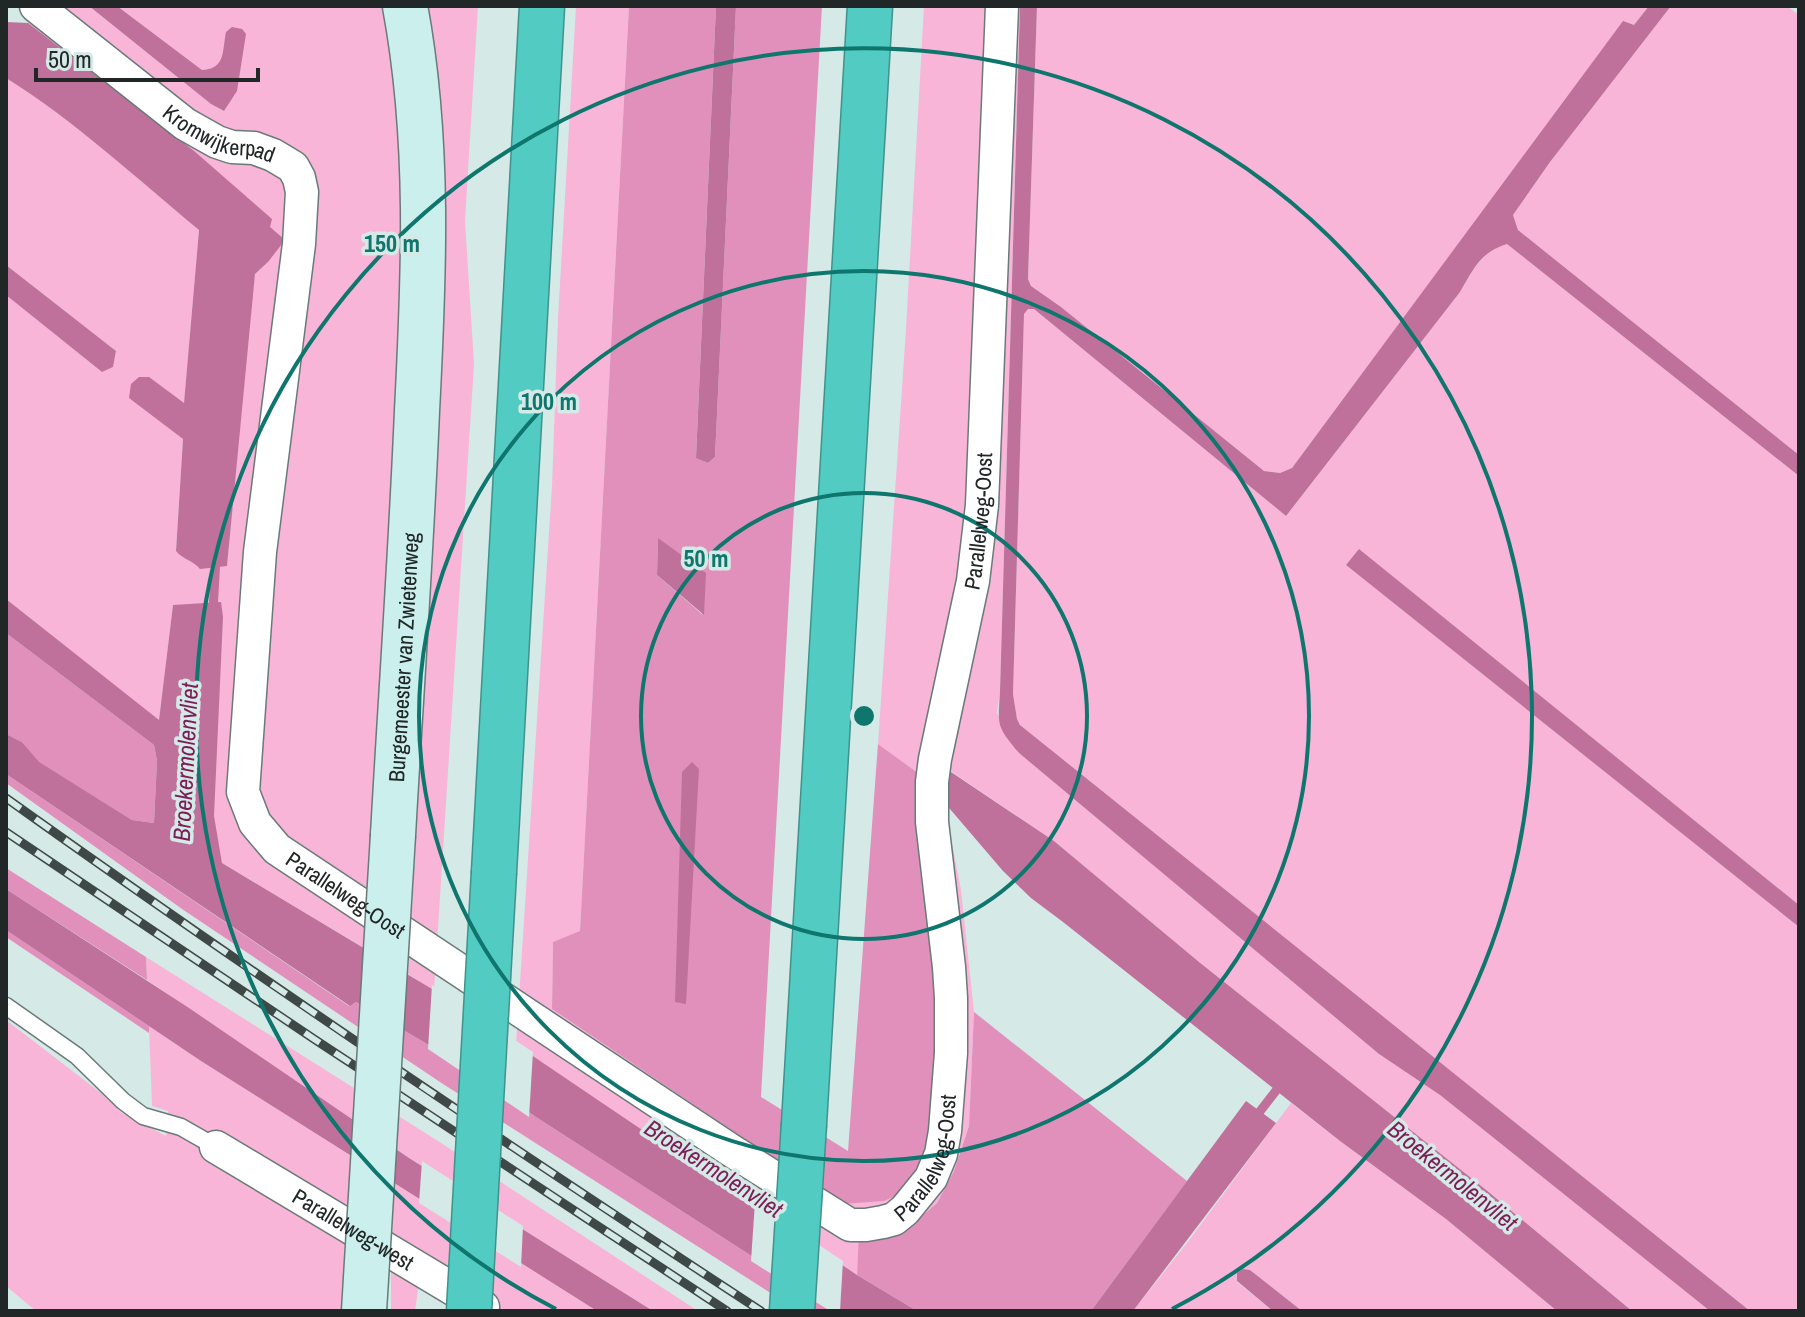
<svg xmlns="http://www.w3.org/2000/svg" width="1805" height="1317" viewBox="0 0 1805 1317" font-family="'Archivo Narrow',sans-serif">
	<rect width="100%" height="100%" fill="#d5e9e6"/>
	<g fill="#f8b5d8">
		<path d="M21,6H89L211,104L224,111L220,63L215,68L202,70L117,6H383L395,76L402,162L405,265L364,948L222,863L173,605L159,721L6,599V295L102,372L113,367L116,351L6,265V78C75,121 136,178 199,230L184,404L130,397L183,439L176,551C188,565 209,565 227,565L251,305L255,274L268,262L269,227L193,150L28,23Z"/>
		<polygon points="422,6 478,6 465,221 474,364 434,991 408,974 416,844 413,843"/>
		<polygon points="576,6 629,6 580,932 553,942 552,1009 841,1204 925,779 878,744 906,329 924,6 1020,6 1000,691 997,713 1019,753 1379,1054 1440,1095 1710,1311 1632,1311 1485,1189 1199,962 1054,841 946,768 944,802 961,890 974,1012 969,1126 954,1171 937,1203 916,1221 860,1234 857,1275 516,1045 552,486 558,319"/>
		<polygon points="1037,6 1649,6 1634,25 1623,22 1292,468 1280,473 1264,471 1061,307 1031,286 1028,279"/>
		<polygon points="1671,6 1787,6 1799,15 1799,455 1518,230 1513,215 1550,162"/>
		<path d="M1507,244L1799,476V905L1360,550L1346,565L1799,927V1311H1750L1020,725L1017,719L1013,694L1024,313L1028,308L1034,309L1286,516L1460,292C1475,268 1479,253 1507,244Z"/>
		<polygon points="146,957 438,1141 698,1311 653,1311 409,1158 147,980"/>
		<polygon points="6,1020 101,1093 122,1113 166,1136 168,1111 152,1106 149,1026 201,1061 597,1311 502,1311 422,1261 415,1311 391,1311 391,1241 347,1311 36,1311 6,1286"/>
		<polygon points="1291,1103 1340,1141 1446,1219 1557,1311 1302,1311 1250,1270 1243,1269 1237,1282 1273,1311 1133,1311 1187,1243"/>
	</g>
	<g fill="#e190bb" fill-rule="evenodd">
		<path d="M629,6H716L696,457L708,463L715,457L736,6H822L761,1097L848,1151L878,744L926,779L927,848L941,1102L924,1164L904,1192L884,1201L841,1204L552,1009L553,942L580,931ZM658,539H659L703,615L657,575Z"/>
		<polygon points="6,633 154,745 157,761 154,823 132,820 38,762 22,742 6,734"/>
		<polygon points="6,774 349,1006 356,1002 444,1054 536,1117 837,1311 799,1311 443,1084 182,909 6,783"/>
		<polygon points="6,868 146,957 147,980 6,889"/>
		<polygon points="6,930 149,1026 149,1033 6,937"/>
		<polygon points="974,1012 1187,1181 1091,1311 917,1311 857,1275 859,1234 916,1221 937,1203 954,1171 969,1126"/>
	</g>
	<g fill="#bf719b">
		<path d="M89,6H117L202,70C226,69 222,51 226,32L232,27L242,29L246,34L237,91L224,111L211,104Z"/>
		<polygon points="716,6 736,6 715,457 708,463 696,458"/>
		<path d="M1020,6H1037L1028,279L1031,286L1061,307L1264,471L1280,473L1292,468L1623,21L1634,25L1649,6H1671L1550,162L1513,215L1518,230L1799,455V476L1507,244C1479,253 1474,269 1460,292L1286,516L1034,309H1028L1024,314L1013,694L1017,719L1020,725L1750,1311H1710L1440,1095L1379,1054L1019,753C996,725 998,727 1000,691Z"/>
		<path d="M6,22L28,23L193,150L272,219L270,227L285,240L268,262L255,274L227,566L200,569C193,560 183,560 176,551L183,439L129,398L131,384L139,377H149L184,403L199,230C136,178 75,121 6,78Z"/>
		<polygon points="6,265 116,351 113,367 102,372 6,295"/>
		<polygon points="658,538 706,573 704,615 657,575"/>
		<polygon points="1359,549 1799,905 1799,927 1346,565"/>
		<polygon points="6,599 159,720 173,605 221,602 223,617 214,816 222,863 447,998 857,1275 917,1311 837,1311 536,1117 444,1054 356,1002 350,1006 6,774 6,734 22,742 39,762 132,820 154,823 157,761 154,745 6,633"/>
		<polygon points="692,762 699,769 686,1004 675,1002 682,772"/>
		<polygon points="945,768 1054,841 1199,962 1485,1189 1632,1311 1557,1311 1446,1219 1340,1141 1063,922 1031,898 1003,871 944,802"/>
		<polygon points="6,889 189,1008 409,1158 653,1311 597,1311 201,1061 6,930"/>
		<polygon points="1246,1101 1276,1123 1133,1311 1091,1311"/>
		<polygon points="1243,1269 1250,1270 1302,1311 1273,1311 1237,1281 1237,1273"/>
	</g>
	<g fill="#d5e9e6">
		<polygon points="432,985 533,1052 529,1117 428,1049"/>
		<polygon points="422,1161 523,1226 521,1267 419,1203"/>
		<polygon points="755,1202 843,1261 840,1311 830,1311 751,1261"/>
	</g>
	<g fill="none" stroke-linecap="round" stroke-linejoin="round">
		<g stroke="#bf719b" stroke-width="9">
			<polyline points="213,611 216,558"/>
			<polyline points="1254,1119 1282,1083"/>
		</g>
		<g stroke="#697a78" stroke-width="19">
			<polyline id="lane" points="6,1006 77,1056 123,1101 143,1116 181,1127 216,1147"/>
		</g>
		<g stroke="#697a78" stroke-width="35">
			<g id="street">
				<path id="s1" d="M36,6L185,124L217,142L232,147L254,148L273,155L293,167L299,178L302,192L299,244L260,552L243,792L255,823L277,849L732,1151L850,1225H866L883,1222L894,1219L905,1210L931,1178L941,1154L945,1131L951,1053V998L949,967L932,822V782L935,759L973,581L982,505L1002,6"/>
				<path id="s2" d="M216,1147L483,1307"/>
			</g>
		</g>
		<g stroke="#697a78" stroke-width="47">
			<g id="secondary">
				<path id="s3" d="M393,835C401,694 411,553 417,411C424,276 430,140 405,6"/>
			</g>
		</g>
		<g stroke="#40928c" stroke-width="47">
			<g id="highway">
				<polyline points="494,872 542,6"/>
				<polyline points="804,1124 870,6"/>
			</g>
		</g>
		<use href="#lane" stroke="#fff" stroke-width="16"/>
		<use href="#street" stroke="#fff" stroke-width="32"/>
		<use href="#secondary" stroke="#cbefed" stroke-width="44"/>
		<use href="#highway" stroke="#52cbc3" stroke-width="44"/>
		<g stroke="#3e4846" stroke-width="9">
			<g id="rail">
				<path d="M6,798C254,975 506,1144 761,1311"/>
				<polyline points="6,832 314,1039 727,1311"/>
			</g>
		</g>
		<use href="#rail" stroke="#d5e9e6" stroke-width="6" stroke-dasharray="18" stroke-linecap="butt"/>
		<g stroke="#697a78" stroke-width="47" stroke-linecap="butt">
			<polyline id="secondary-bridge" points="364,1311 393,835"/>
		</g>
		<g stroke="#40928c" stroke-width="47" stroke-linecap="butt">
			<g id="highway-bridge">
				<polyline points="469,1311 494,872"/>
				<polyline points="792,1311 804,1124"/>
			</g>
		</g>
		<use href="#secondary-bridge" stroke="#cbefed" stroke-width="44"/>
		<use href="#highway-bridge" stroke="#52cbc3" stroke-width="44"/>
	</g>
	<g fill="none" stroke="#0f766e" stroke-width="4">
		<circle cx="864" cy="716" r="223"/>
		<circle cx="864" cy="716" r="445"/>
		<path d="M556 1309A668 668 0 1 1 1172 1309"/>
	</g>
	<g text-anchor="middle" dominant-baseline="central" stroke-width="7" stroke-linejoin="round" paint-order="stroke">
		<g font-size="22" fill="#202726" stroke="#d5e9e6">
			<text stroke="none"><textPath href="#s1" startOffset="226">Kromwijkerpad</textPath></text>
			<text stroke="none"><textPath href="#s1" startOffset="2456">Parallelweg-Oost</textPath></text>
			<text stroke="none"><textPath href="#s3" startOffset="178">Burgemeester van Zwietenweg</textPath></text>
			<text stroke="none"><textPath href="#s1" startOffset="1088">Parallelweg-Oost</textPath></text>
			<text stroke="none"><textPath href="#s1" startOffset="1808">Parallelweg-Oost</textPath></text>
			<text stroke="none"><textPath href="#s2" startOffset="160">Parallelweg-west</textPath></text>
		</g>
		<g font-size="24" font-style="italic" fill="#7b1e58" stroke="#d5e9e6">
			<text transform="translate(185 762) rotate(-87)">Broekermolenvliet</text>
			<text transform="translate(714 1168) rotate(33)">Broekermolenvliet</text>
			<text transform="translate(1453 1175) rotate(39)">Broekermolenvliet</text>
		</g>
	</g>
	<circle cx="864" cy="716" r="12" fill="#0f766e" stroke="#d5e9e6" stroke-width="4"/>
	<g font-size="24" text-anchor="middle" font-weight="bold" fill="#0f766e" stroke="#d5e9e6" stroke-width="7" stroke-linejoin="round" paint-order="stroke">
		<text x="392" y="252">150 m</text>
		<text x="549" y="410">100 m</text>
		<text x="706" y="567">50 m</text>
	</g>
	<rect width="1805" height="1317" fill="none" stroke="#202726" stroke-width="16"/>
	<path d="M36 68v12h222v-12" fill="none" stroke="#202726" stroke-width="4"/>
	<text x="48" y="68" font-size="24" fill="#202726" stroke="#d5e9e6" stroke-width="6" paint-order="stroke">50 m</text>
</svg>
